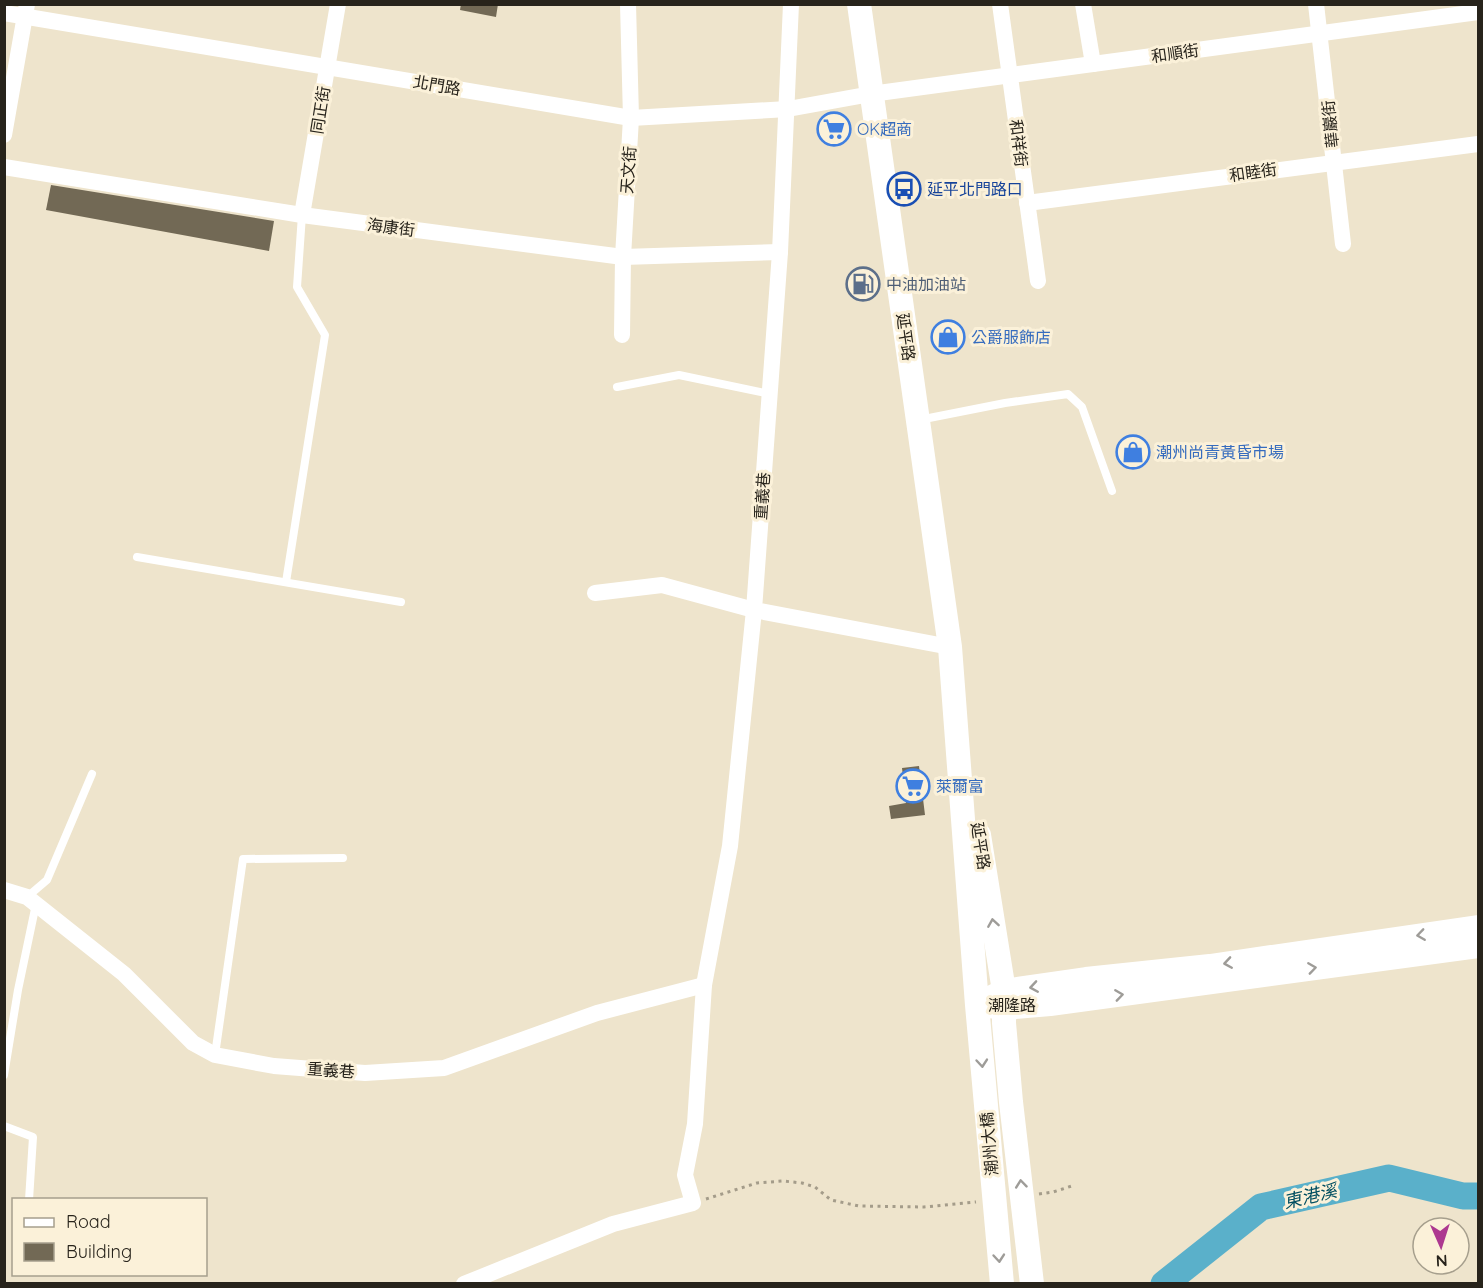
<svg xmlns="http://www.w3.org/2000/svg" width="1483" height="1288" viewBox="0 0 1483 1288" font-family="Quicksand,'Noto Sans TC',sans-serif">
	<rect width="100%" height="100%" fill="#eee4cc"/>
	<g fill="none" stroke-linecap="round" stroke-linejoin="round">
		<polyline stroke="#5ab0ca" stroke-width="27" points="1164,1284 1261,1207 1389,1178 1463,1196 1478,1196"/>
	</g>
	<g fill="#726955">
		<polygon points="461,4 498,4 496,17 460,10"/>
		<polygon points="51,185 274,221 269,251 46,210"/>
		<polygon points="919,766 925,815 891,819 889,806 906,803 902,768"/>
	</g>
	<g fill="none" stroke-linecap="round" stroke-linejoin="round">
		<g stroke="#a49c8a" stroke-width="3" stroke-dasharray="3 4.5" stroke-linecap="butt">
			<polyline points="1039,1194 1053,1192 1075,1185"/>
			<polyline points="706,1199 757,1183 783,1181 802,1183 815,1187 831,1200 859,1206 924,1207 976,1202"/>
		</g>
		<g stroke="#fff" stroke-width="8">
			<polyline points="617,387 679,375 770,394"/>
			<polyline points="919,420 1005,403 1068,394 1082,407 1112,491"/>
			<polyline points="137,557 401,602"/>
			<polyline points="286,582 325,335 297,287 302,215"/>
			<polyline points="27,897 47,880 92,774"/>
			<polyline points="215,1055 243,859 343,858"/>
			<polyline points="4,1075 18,990 36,904"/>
			<polyline points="4,1126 33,1137 29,1200"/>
		</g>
		<g stroke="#fff" stroke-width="16">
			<polyline points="1000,4 1038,281"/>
			<polyline points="1083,4 1093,64"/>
			<polyline points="1316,4 1343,244"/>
			<polyline points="4,13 631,118 788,109 871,94 1478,12"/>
			<polyline points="4,135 27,4"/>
			<polyline points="4,167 302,215 623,257 780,252"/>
			<polyline points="1027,203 1478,144"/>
			<polyline points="302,215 338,4"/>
			<polyline points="622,335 623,257 631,118 628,4"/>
			<polyline points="595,593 662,585 754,610 950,647"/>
			<polyline points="4,890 27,897 124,974 193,1043 215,1055 274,1066 365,1073 444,1068 597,1013 704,985"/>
			<polyline points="464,1284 613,1224 693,1203 685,1175 695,1124 704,985 730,846 754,610 780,252 791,4"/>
		</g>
		<g stroke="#fff" stroke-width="24">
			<polyline points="859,4 950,647 977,1005 1002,1284"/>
			<polyline points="979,835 1004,991 1004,1023 1011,1102 1032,1284"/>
			<polyline points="990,998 1004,991 1086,979 1210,966 1478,927"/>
			<polyline points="989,1006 1005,1008 1050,1004 1478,946"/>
		</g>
	</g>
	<defs><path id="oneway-chevron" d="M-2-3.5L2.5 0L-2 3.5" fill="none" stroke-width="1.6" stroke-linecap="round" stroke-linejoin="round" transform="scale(1.5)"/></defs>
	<g stroke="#9e9c98">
		<use href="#oneway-chevron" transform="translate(993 923) rotate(-99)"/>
		<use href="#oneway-chevron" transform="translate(1421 935) rotate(172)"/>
		<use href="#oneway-chevron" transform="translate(1228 963) rotate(171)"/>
		<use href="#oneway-chevron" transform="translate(1312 968) rotate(-8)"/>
		<use href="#oneway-chevron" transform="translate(1034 987) rotate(171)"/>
		<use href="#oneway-chevron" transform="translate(1119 995) rotate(-8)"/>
		<use href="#oneway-chevron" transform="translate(982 1063) rotate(85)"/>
		<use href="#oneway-chevron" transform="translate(1021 1184) rotate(-96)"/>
		<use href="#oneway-chevron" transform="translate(999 1258) rotate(85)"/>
	</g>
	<defs>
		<g id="supermarket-ring" transform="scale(1.725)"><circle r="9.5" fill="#fbf1d9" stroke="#3f7fe0" stroke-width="1.5"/><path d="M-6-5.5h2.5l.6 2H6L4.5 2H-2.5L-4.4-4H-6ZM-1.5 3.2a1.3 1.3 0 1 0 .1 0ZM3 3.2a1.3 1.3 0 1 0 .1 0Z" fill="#3f7fe0"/></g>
		<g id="bus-ring" transform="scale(1.725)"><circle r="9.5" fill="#fbf1d9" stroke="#1a4fb4" stroke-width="1.5"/><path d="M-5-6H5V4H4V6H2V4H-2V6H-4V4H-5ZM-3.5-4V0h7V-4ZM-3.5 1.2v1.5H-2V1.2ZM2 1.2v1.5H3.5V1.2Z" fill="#1a4fb4"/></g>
		<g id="fuel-ring" transform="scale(1.725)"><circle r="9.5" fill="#fbf1d9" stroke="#5c6f8a" stroke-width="1.5"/><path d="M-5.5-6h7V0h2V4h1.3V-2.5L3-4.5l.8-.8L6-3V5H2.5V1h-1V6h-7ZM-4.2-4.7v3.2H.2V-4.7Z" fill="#5c6f8a"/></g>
		<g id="shop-ring" transform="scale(1.725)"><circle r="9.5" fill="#fbf1d9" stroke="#3f7fe0" stroke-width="1.5"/><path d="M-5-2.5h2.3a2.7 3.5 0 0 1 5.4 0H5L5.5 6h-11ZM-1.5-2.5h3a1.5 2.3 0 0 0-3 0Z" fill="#3f7fe0"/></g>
	</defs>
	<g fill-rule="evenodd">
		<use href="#supermarket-ring" x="834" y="129"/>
		<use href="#bus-ring" x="904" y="189"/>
		<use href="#fuel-ring" x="863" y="284"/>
		<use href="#shop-ring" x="948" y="337"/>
		<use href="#shop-ring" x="1133" y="452"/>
		<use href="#supermarket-ring" x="913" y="786"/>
	</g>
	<g text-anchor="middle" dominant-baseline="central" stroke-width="6" stroke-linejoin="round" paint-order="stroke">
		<g font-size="16" fill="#27231b" stroke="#fbf1d9">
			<text transform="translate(1175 53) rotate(-8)">和順街</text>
			<text transform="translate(437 85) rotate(10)">北門路</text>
			<text transform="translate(320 110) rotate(-81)">同正街</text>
			<text transform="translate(1330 124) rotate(-96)">華巖街</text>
			<text transform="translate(1019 143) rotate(83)">和祥街</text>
			<text transform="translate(628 170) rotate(-86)">天文街</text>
			<text transform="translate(1253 172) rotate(-8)">和睦街</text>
			<text transform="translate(391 227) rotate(7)">海康街</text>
			<text transform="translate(906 337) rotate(82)">延平路</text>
			<text transform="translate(762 496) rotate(-86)">重義巷</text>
			<text transform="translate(981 846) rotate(81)">延平路</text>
			<text x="1012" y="1005">潮隆路</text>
			<text transform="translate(331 1070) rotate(4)">重義巷</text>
			<text transform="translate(989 1144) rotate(-95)">潮州大橋</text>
		</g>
		<g font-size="16" fill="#366cbe" stroke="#fbf1d9" text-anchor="start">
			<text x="857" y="129">OK超商</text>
			<text x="971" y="337">公爵服飾店</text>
			<text x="1156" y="452">潮州尚青黃昏市場</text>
			<text x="936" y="786">萊爾富</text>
		</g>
		<g font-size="16" fill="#164399" stroke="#fbf1d9" text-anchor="start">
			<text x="927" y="189">延平北門路口</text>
		</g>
		<g font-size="16" fill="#4e5e75" stroke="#fbf1d9" text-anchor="start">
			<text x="886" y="284">中油加油站</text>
		</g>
		<g font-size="18" font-style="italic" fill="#004e60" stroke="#fbf1d9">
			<text transform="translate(1310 1196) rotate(-13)">東港溪</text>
		</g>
	</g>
	<rect width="1483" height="1288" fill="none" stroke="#27231b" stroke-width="12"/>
	<rect x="12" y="1198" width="195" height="78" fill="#fbf1d9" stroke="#a69f8d" stroke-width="1.5"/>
	<rect x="24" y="1218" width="30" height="9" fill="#ffffff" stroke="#a69f8d" stroke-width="1.5"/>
	<text x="66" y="1228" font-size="18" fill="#27231b">Road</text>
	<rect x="24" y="1243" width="30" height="18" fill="#726955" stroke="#a69f8d" stroke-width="1.5"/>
	<text x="66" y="1258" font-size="18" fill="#27231b">Building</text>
	<g transform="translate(1441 1246) rotate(177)"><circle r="28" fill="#fbf1d9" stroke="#a69f8d" stroke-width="1.5"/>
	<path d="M0-4.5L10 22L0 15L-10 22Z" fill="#ad3890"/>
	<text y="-9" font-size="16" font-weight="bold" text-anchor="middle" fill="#27231b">N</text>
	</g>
</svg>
